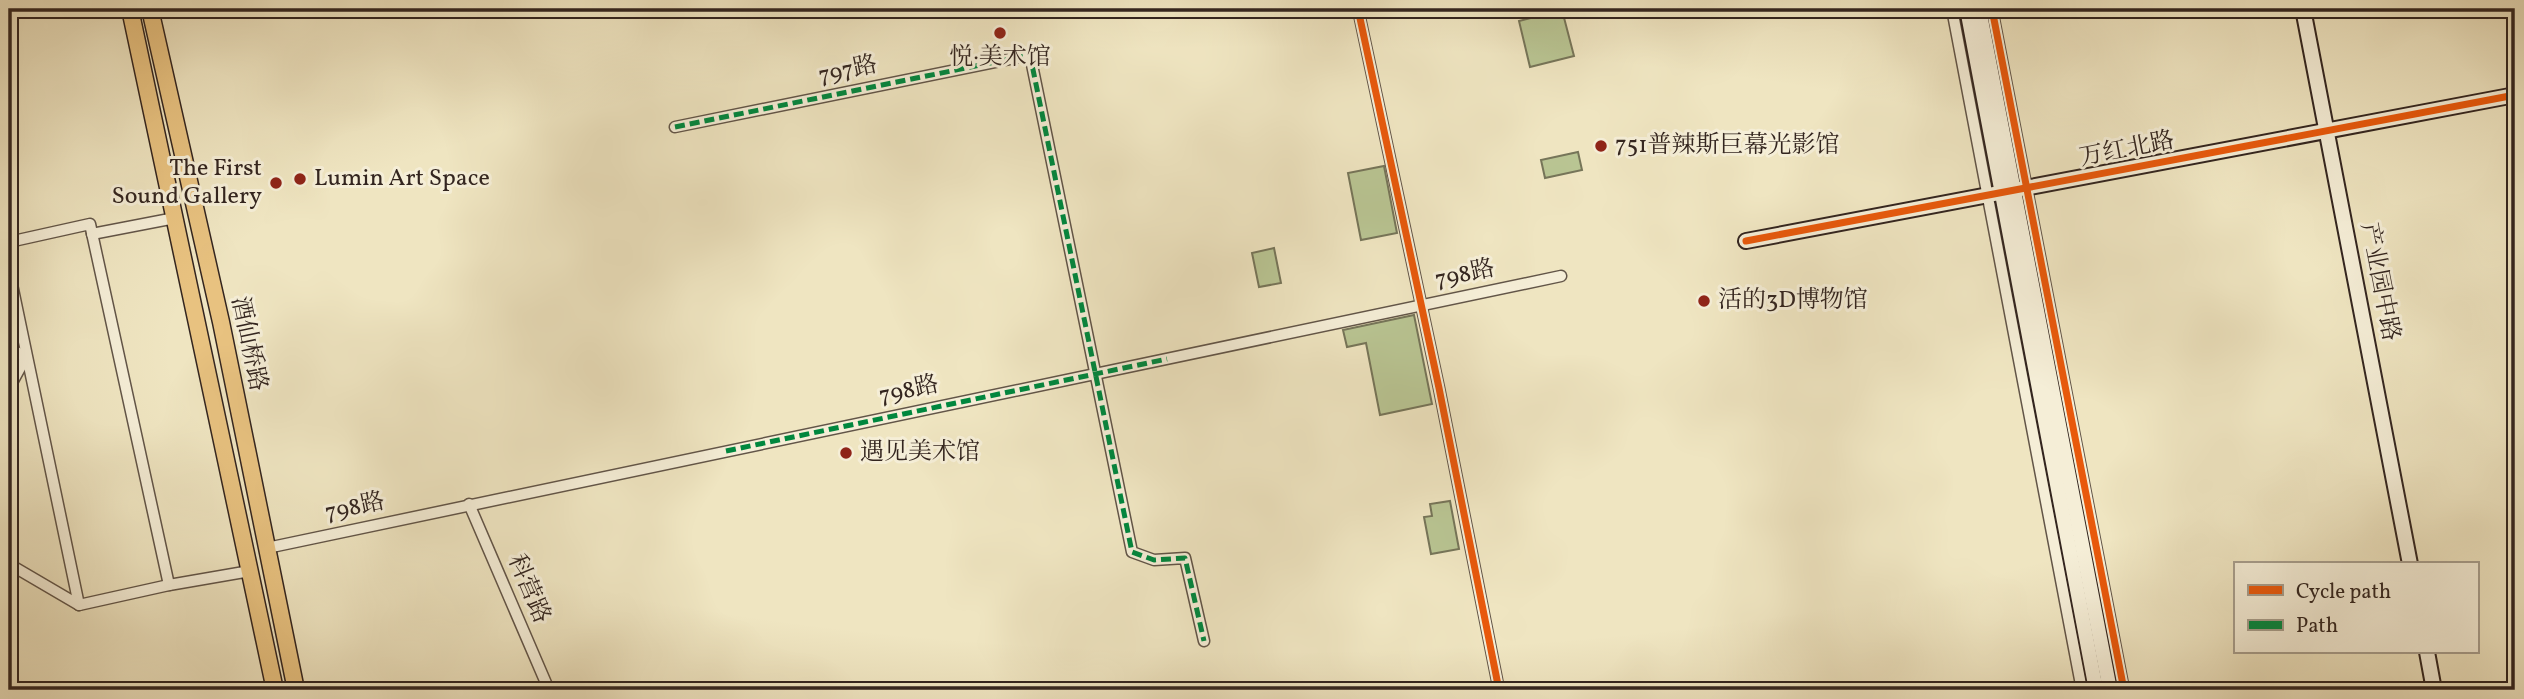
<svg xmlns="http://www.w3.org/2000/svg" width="2524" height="699" viewBox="0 0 2524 699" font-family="Vollkorn,'Noto Serif SC',serif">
	<rect width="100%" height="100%" fill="#efe5c1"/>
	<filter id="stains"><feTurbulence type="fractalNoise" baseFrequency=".00286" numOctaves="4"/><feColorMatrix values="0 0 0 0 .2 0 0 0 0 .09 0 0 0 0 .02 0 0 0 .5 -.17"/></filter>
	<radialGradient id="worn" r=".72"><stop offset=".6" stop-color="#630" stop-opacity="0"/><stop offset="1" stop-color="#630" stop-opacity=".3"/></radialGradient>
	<g fill="#b9c593" stroke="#767559" stroke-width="2">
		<polygon points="1562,10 1574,56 1530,67 1519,21"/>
		<polygon points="1578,152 1582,170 1545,178 1541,160"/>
		<polygon points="1384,166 1397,233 1361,240 1348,173"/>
		<polygon points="1274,248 1281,283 1259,287 1252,253"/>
		<polygon points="1414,315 1432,404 1380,415 1366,343 1347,347 1343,330"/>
		<polygon points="1450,501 1459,549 1431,554 1424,517 1432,516 1430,504"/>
	</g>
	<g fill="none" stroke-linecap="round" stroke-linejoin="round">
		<g stroke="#625548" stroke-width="13">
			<g id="street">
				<polyline points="1358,9 1439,388 1499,690"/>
				<polyline points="1952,9 2082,690"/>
				<polyline points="1992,9 2124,690"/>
				<polyline points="675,127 1030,55 1132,552 1154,560 1185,558 1204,641"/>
				<polyline points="92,234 175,218"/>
				<polyline points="9,242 90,224 169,585"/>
				<polyline points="9,270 79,605"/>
				<polyline points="9,348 26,357 9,388"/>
				<polyline points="469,504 549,690"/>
				<polyline points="267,548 1561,276"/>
				<polyline points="9,564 79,605 169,585 250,571"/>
			</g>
		</g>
		<g stroke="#33251f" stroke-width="18">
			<g id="secondary">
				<polyline points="1967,9 2096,690"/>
				<polyline points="1979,9 2110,690"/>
				<polyline points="2303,9 2410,564"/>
				<polyline points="1746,241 2515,95"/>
				<polyline points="2427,652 2434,690"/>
			</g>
		</g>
		<g stroke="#33251f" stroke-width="19">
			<g id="primary">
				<polyline points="130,9 275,690"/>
				<polyline points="150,9 221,322 296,690"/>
			</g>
		</g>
		<use href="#street" stroke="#f5eed7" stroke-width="10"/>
		<use href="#secondary" stroke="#f5eed7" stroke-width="14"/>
		<use href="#primary" stroke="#e8c280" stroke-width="16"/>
		<g stroke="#00873e" stroke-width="5" stroke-dasharray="10 5" stroke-linecap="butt">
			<polyline points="675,127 1030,55 1132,552 1154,560 1185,558 1204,641"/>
			<polyline points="726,451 1167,359"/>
		</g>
		<g stroke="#f5eed7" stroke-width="11">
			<g id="cycleway">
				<polyline points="1358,9 1439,388 1499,690"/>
				<polyline points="1992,9 2124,690"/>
				<polyline points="1746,241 2515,95"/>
			</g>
		</g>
		<use href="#cycleway" stroke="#e8590c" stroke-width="7"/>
	</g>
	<g fill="#8f2418" stroke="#f5eed7" stroke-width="2.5">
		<circle cx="1000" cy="33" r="7"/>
		<circle cx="1601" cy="146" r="7"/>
		<circle cx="300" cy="179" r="7"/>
		<circle cx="276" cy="183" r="7"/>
		<circle cx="1704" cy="301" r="7"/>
		<circle cx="846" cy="453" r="7"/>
	</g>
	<g text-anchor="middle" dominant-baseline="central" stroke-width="6" stroke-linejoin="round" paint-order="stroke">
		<g font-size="24" fill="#33251f" stroke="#f5eed7" text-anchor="start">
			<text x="1000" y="58" text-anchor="middle">悦·美术馆</text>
			<text x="1615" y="146">751普辣斯巨幕光影馆</text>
			<text x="262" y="169" text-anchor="end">The First<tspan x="262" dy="28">Sound Gallery</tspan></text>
			<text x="314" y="179">Lumin Art Space</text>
			<text x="1718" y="301">活的3D博物馆</text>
			<text x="860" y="453">遇见美术馆</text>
		</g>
		<g font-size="24" fill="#33251f" stroke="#f5eed7">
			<text transform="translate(848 71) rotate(-12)">797路</text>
			<text transform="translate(2127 150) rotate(-11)">万红北路</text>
			<text transform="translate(1465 275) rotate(-12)">798路</text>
			<text transform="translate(2379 282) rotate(79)">产业园中路</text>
			<text transform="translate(248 344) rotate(78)">酒仙桥路</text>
			<text transform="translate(909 391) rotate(-12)">798路</text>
			<text transform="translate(355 508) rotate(-12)">798路</text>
			<text transform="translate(528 589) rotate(67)">科营路</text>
		</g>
	</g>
	<rect width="2524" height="699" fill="none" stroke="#efe5c1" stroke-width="35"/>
	<rect x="10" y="10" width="2503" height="678" fill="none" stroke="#33251f" stroke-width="3.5"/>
	<rect x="18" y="18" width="2489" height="664" fill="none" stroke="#33251f" stroke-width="2"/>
	<rect x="2234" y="562" width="245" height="91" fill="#f5eed7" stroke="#a79e8d" stroke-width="2"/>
	<rect x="2248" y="585" width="35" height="10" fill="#e8590c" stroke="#a79e8d" stroke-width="2"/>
	<text x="2296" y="598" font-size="21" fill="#33251f">Cycle path</text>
	<rect x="2248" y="620" width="35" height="10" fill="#00873e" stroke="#a79e8d" stroke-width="2"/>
	<text x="2296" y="632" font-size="21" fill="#33251f">Path</text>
	<rect width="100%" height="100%" filter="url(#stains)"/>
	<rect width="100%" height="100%" fill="url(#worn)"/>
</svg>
